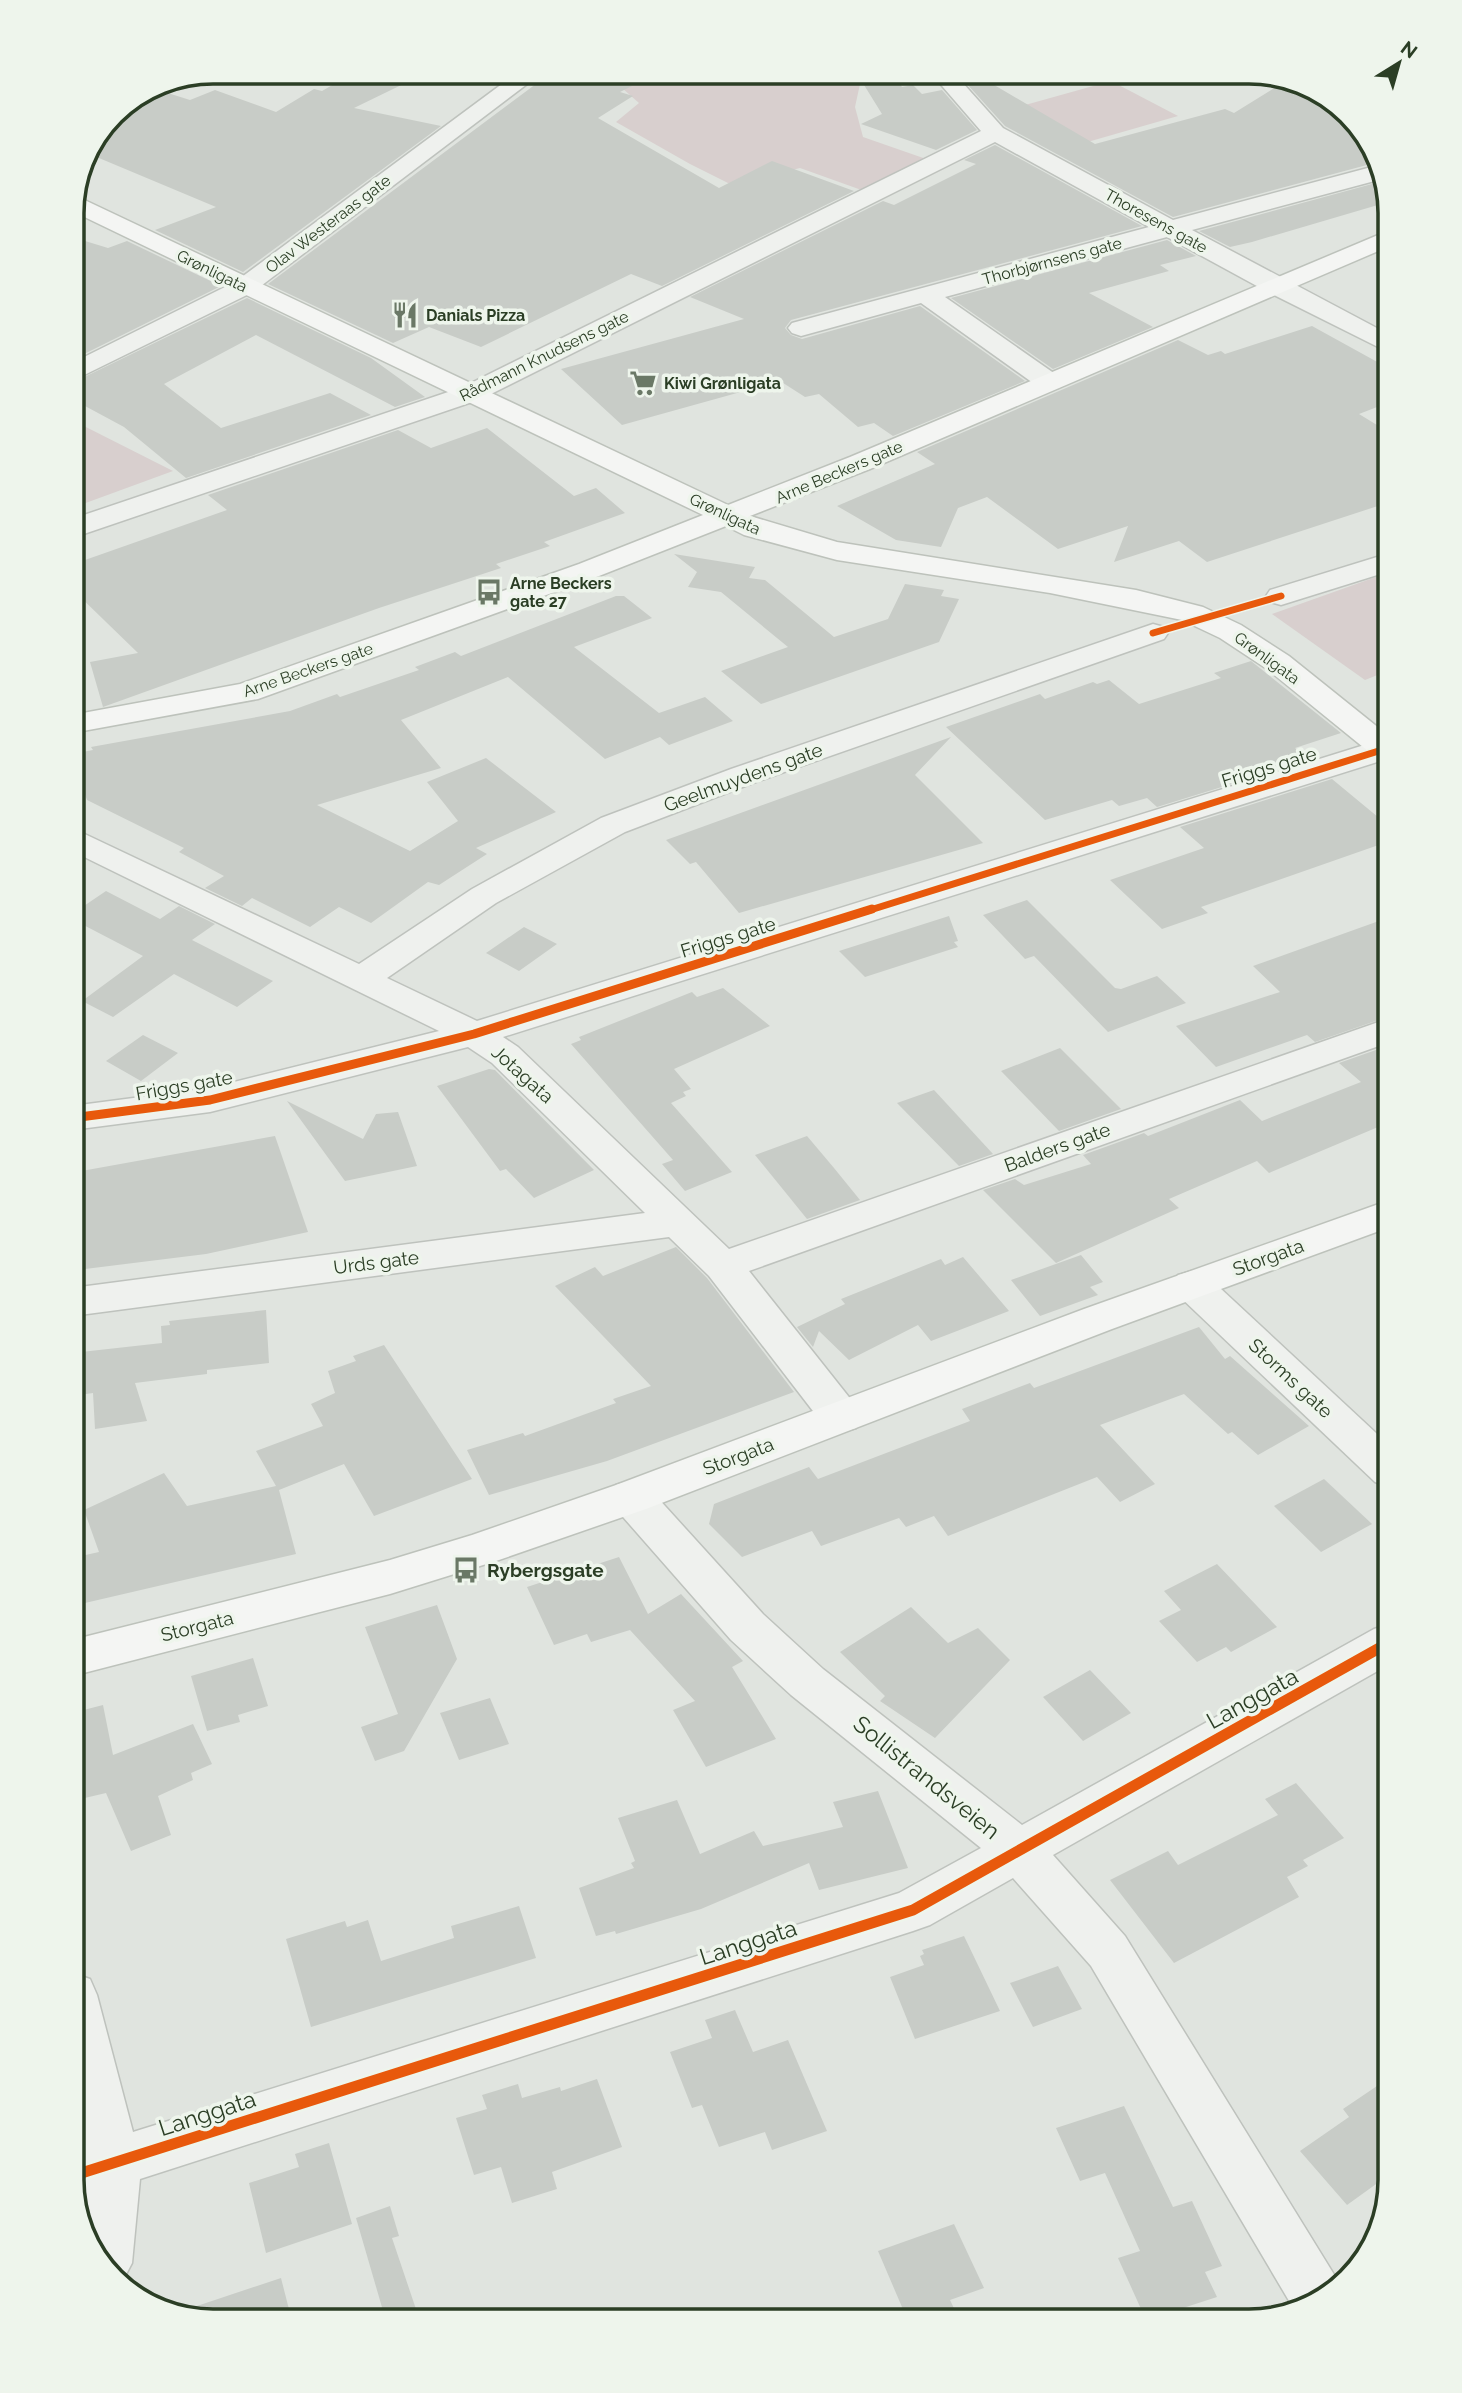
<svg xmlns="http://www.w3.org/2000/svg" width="1462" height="2393" viewBox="0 0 1462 2393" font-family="Raleway,sans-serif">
	<rect width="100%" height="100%" fill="#e0e4df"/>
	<g fill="#d8cfce">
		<polygon points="843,72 852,74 860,84 855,107 863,137 929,160 867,192 800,168 732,185 690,164 616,122 639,103 622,88 618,79 627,73"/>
		<polygon points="1111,81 1178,116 1084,143 1018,107"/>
		<polygon points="72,420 173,471 72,508"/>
		<polygon points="1390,572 1390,670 1365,680 1272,614"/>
	</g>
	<g fill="#c8ccc7">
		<polygon points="355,72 428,72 354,108 441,126 243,272 155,230 216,207 87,153 95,140 107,135 100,132 114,113 155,89 190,100 215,90 276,112 314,89 322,91"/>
		<polygon points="552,72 632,86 620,92 633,96 598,118 719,188 772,161 854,191 662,286 631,274 481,347 429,327 393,343 268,284"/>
		<polygon points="856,72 892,72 902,87 913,85 922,94 942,90 977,130 936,150 861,124 882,114"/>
		<polygon points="984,79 1095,144 1225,109 1234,113 1284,82 1342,112 1376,151 1378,162 1173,217 1005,126 967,84"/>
		<polygon points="995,145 1142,226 791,320 785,328 791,335 802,339 920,306 1025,381 893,436 874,423 858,427 819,394 805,397 780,381 622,425 561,369 744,319 690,297 883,201 894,205 976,164 964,160"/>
		<polygon points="1383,181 1388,202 1252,242 1230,247 1199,231"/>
		<polygon points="72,237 108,248 127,241 221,286 72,360"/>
		<polygon points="1167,240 1196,256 1160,265 1169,271 1089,293 1153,327 1053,369 951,298"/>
		<polygon points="247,298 371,358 425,397 395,407 256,335 164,384 221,428 330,393 371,415 186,478 124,427 72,399 72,383"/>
		<polygon points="1312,326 1390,369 1390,402 1359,414 1390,433 1390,502 1207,562 1179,541 1114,562 1128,526 1058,549 987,497 958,508 941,547 896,540 837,506 935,464 917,452 1178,340 1208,355 1221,351 1225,354"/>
		<polygon points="487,428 574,496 596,488 625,513 544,542 550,546 496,564 501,568 379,608 103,707 90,662 138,653 72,589 72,560 85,560 227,510 208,495 398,430 431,448"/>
		<polygon points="674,554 755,567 749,578 765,580 834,637 888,619 905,584 944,590 941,596 959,599 939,642 761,704 721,671 788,647 721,592 688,587 697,572"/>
		<polygon points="616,596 624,596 652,618 574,647 659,713 705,697 733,721 669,745 660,737 605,759 508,677 401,720 441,768 317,805 410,851 458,821 427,782 486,758 556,812 476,848 487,854 439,885 428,882 371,923 339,907 310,927 252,898 242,906 205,888 224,876 179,852 184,848 87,800 72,758 72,754 93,750 91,747 290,711 337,694 340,697 419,670 415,667 455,652 461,656"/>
		<polygon points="1251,661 1341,733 1295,748 1309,760 1157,807 1147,798 1119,806 1112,800 1045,820 946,727 1040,694 1045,699 1093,682 1097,684 1109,680 1139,704 1221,678 1214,673"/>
		<polygon points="951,737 915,775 983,843 739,913 696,862 690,864 666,840"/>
		<polygon points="1332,779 1390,827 1390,841 1201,907 1208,913 1162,929 1110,880 1204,848 1180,827"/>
		<polygon points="106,891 160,919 179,906 215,924 192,940 273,981 237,1007 174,974 113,1017 82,1001 143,956 72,919 72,914"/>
		<polygon points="1027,900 1115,988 1121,989 1157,976 1186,1003 1108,1032 1034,956 1025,959 983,915"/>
		<polygon points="949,916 958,941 954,942 958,947 865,977 839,951"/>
		<polygon points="1390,917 1390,1016 1315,1042 1307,1035 1216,1067 1176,1026 1280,992 1253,966"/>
		<polygon points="524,927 557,944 519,971 486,953"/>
		<polygon points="723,988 770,1026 674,1069 691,1089 683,1092 686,1096 671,1103 732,1172 685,1191 662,1164 673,1160 571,1044 581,1040 579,1037 692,992 697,997"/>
		<polygon points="143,1035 178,1053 141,1081 106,1061"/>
		<polygon points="1390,1045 1390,1122 1269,1173 1257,1161 1169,1199 1179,1208 1056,1263 983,1190 1015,1179 1024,1185 1091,1164 1083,1155 1144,1133 1148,1136 1240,1100 1262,1121 1361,1082 1339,1063"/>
		<polygon points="1060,1048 1121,1109 1059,1131 1001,1071"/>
		<polygon points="489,1069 495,1070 594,1170 534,1198 506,1169 500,1171 437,1086"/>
		<polygon points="934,1090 993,1154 959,1166 897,1103"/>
		<polygon points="287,1101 363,1139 376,1114 398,1112 417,1166 345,1181"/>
		<polygon points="275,1136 308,1232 206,1254 77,1270 76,1172"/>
		<polygon points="807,1136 834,1168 860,1200 807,1219 755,1155"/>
		<polygon points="676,1247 707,1278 794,1392 607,1461 489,1495 467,1450 523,1433 525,1436 616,1403 613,1399 651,1386 555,1286 595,1267 603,1276"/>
		<polygon points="1081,1255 1103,1282 1090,1287 1098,1295 1040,1316 1011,1280"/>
		<polygon points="963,1257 1009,1311 931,1341 918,1325 849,1360 819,1331 813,1347 797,1327 845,1304 841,1299 941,1259 945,1265"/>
		<polygon points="266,1310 269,1363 207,1370 207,1374 135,1383 147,1421 95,1429 93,1393 72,1396 72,1353 162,1343 161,1326 170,1325 169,1321"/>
		<polygon points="1199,1327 1225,1359 1230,1356 1309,1426 1258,1455 1232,1432 1228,1434 1184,1394 1100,1425 1155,1484 1120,1502 1097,1477 948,1536 934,1516 906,1527 899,1518 821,1546 812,1531 742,1557 709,1524 714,1504 809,1467 818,1479 970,1421 962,1409 1030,1383 1034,1388"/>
		<polygon points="384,1345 472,1479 374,1516 344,1464 279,1490 296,1554 72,1606 72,1558 99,1552 84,1510 164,1473 187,1506 276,1486 256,1451 323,1426 311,1404 335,1393 328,1371 356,1361 353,1356"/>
		<polygon points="1324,1479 1372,1524 1321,1552 1274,1506"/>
		<polygon points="619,1557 648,1614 681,1594 743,1661 732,1667 776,1739 706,1767 673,1710 695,1701 630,1630 591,1642 587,1634 554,1645 527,1587"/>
		<polygon points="1217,1564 1277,1627 1231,1652 1226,1647 1197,1662 1159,1621 1181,1610 1164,1591"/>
		<polygon points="437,1605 457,1659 404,1751 375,1761 361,1727 398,1714 365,1627"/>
		<polygon points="911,1607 948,1643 978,1628 1010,1660 935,1738 880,1701 885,1696 840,1652"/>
		<polygon points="253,1658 268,1706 238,1715 240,1722 207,1731 191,1676"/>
		<polygon points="1090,1670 1131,1713 1083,1741 1043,1697"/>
		<polygon points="490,1698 509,1744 459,1760 440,1713"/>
		<polygon points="103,1705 113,1755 193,1724 212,1764 191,1773 193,1780 158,1796 171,1835 131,1851 106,1793 72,1801 72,1713"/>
		<polygon points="1296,1783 1344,1838 1303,1860 1308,1866 1287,1877 1299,1897 1174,1963 1110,1880 1168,1851 1178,1865 1278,1815 1265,1799"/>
		<polygon points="878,1791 908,1868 819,1890 809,1863 701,1909 616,1934 615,1931 596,1936 579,1888 634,1868 631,1863 635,1861 618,1818 677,1800 700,1854 754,1831 763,1846 843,1827 833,1802"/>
		<polygon points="519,1906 536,1958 311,2027 286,1939 345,1921 347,1927 368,1920 381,1961 454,1938 451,1926"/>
		<polygon points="964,1936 1000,2011 915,2039 890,1977 924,1965 920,1956 924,1954 922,1950"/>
		<polygon points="1058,1966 1082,2009 1033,2027 1010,1983"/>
		<polygon points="735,2010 753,2052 788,2040 827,2131 772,2150 765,2132 719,2147 702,2105 692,2108 670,2052 712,2038 705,2020"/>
		<polygon points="597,2079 622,2147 552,2172 557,2189 512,2203 501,2167 474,2175 456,2118 487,2109 482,2095 518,2084 522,2098 560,2087 561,2091"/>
		<polygon points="1377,2086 1390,2101 1390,2174 1347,2205 1300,2151 1349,2117 1343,2109"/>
		<polygon points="1124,2106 1173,2207 1192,2201 1222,2266 1205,2272 1217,2297 1146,2320 1118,2258 1140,2251 1105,2173 1080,2181 1056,2128"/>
		<polygon points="329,2143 352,2224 266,2253 249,2183 299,2167 295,2154"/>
		<polygon points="390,2206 399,2236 392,2238 420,2321 386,2321 356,2218"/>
		<polygon points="954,2224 984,2288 950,2300 960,2321 908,2321 878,2251"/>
		<polygon points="281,2278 292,2321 205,2321 179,2312"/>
	</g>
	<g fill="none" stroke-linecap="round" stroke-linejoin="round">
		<g stroke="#bec2bd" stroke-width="3">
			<g id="minor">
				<polygon points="518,72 543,72 253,292 72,381 72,363 235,282"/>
				<polygon points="930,72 953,72 1003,128 1173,220 1379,165 1382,179 1192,230 1390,335 1390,353 1266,291 1167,237 945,297 1058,376 1062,382 1058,388 1040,388 921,303 801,336 792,333 788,328 792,323 1149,227 995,142 481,399 72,538 72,519 463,387 981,131"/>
				<polygon points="1390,553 1390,571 1281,605 1270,602 1266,596 1270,590"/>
				<polygon points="1153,624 1164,627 1168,633 1164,639 753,783 625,832 496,903 387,978 477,1021 1374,742 1390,741 1390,758 503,1037 518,1047 729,1249 1390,1018 1390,1042 749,1271 856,1406 862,1417 856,1428 841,1432 826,1428 709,1276 669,1237 72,1316 72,1288 645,1213 492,1063 468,1047 210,1112 72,1130 72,1106 210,1088 439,1031 72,851 72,828 359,964 472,889 601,818 731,769"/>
				<polygon points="1192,1271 1206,1275 1390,1446 1390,1487 1375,1482 1178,1295 1172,1285 1178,1275"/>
				<path d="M631,1481L646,1485L763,1614L823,1669L1022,1825L1374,1629L1390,1624V1664L1053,1855L1125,1936L1338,2281L1311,2307L1295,2311L1091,1966L1013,1878L930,1925L913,1931L140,2179L132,2263L122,2282C91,2248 80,2245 85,2196L76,2199L72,2180V2151L85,2147L72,2094V1973L90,1979L97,1995L133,2132L899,1893L981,1848L791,1695L731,1640L616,1509L610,1497L616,1485Z"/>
			</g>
		</g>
		<g stroke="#bdc2bb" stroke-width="3">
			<g id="major">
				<polygon points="74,195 728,505 850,457 1390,230 1390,246 870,469 750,516 837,542 1136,590 1203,607 1241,625 1289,656 1390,737 1390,763 1379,760 1267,669 1220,638 1182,620 1050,593 837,560 744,535 726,526 599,576 258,699 72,733 72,715 240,684 579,564 703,515 72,211"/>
				<polygon points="1390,1200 1390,1227 1112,1329 646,1509 496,1561 390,1594 72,1676 72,1640 390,1560 472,1535 616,1485 1084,1309"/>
			</g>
		</g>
		<use href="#minor" fill="#eff1ee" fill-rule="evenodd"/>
		<use href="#major" fill="#f4f5f3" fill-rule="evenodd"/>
		<g stroke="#eef5ec" stroke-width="10">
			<g id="cycleway-far2">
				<polyline points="1153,633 1281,596"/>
				<polyline points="867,911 1385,749"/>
			</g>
		</g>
		<g stroke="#eef5ec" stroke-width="13">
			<polyline id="cycleway-far1" points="72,1118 210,1100 474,1034 872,909"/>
		</g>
		<g stroke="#eef5ec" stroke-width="16">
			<polyline id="cycleway" points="72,2176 913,1910 1390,1642"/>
		</g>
		<use href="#cycleway-far2" stroke="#e8590c" stroke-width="7"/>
		<use href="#cycleway-far1" stroke="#e8590c" stroke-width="9"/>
		<use href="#cycleway" stroke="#e8590c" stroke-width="11"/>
	</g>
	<defs>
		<g id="restaurant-bare" transform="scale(2.1)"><path d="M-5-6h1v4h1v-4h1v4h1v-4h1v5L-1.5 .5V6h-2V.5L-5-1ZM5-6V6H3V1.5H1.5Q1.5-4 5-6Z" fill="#6a7866" stroke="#eef5ec" stroke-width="2.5" paint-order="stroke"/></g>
		<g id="supermarket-bare" transform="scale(2.1)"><path d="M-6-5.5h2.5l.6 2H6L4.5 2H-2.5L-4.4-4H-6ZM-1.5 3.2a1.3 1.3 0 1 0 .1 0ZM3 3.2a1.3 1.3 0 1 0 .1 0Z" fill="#6a7866" stroke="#eef5ec" stroke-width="2.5" paint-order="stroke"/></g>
		<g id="bus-bare" transform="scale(2.1)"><path d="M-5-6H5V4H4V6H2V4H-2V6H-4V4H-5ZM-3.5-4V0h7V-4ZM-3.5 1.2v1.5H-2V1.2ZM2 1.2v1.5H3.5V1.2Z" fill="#6a7866" stroke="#eef5ec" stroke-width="2.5" paint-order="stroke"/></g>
	</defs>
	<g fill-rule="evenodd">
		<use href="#restaurant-bare" x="405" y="315"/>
		<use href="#supermarket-bare" x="643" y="383"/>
		<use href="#bus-bare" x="489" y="592"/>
		<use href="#bus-bare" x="466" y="1570"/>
	</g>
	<g text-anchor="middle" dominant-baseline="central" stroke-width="7" stroke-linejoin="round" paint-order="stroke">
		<g font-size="16" fill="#2b3e25" stroke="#eef5ec">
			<text transform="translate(1156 221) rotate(29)">Thoresens gate</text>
			<text transform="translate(328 224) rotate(-37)">Olav Westeraas gate</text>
			<text transform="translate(1052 261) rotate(-15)">Thorbjørnsens gate</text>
			<text transform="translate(212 271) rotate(26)">Grønligata</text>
			<text transform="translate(544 356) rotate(-26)">Rådmann Knudsens gate</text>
			<text transform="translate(839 472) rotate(-23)">Arne Beckers gate</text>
			<text transform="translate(725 514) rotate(25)">Grønligata</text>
			<text transform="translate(1267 658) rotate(36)">Grønligata</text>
			<text transform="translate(308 670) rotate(-19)">Arne Beckers gate</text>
		</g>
		<g font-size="16" font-weight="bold" fill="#2b3e25" stroke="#eef5ec" text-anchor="start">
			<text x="426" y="315">Danials Pizza</text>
			<text x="664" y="383">Kiwi Grønligata</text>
			<text x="510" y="583">Arne Beckers<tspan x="510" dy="18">gate 27</tspan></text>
		</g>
		<g font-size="19" fill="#2b3e25" stroke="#eef5ec">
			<text transform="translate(1269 767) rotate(-17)">Friggs gate</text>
			<text transform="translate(743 777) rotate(-20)">Geelmuydens gate</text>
			<text transform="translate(728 937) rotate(-17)">Friggs gate</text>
			<text transform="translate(523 1074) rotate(42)">Jotagata</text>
			<text transform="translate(184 1085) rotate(-10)">Friggs gate</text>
			<text transform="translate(1057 1147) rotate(-20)">Balders gate</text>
			<text transform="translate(1268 1257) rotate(-20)">Storgata</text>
			<text transform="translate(376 1262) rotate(-7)">Urds gate</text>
			<text transform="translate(1291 1378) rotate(43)">Storms gate</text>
			<text transform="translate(738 1456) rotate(-21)">Storgata</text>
			<text transform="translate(197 1626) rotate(-14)">Storgata</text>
		</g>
		<g font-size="19" font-weight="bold" fill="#2b3e25" stroke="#eef5ec" text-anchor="start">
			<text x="487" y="1570">Rybergsgate</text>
		</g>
		<g font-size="23" fill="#2b3e25" stroke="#eef5ec">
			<text transform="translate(1252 1698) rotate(-29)">Langgata</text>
			<text transform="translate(927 1777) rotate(39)">Sollistrandsveien</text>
			<text transform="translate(748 1942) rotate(-18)">Langgata</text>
			<text transform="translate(207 2113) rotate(-18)">Langgata</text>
		</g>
	</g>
	<path d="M0 0H1462V2393H0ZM213 84H1249A129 129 0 0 1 1378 213V2180A129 129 0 0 1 1249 2309H213A129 129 0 0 1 84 2180V213A129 129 0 0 1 213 84Z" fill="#eef5ec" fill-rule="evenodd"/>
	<path fill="none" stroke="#2b3e25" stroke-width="3.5" d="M213 84H1249A129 129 0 0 1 1378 213V2180A129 129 0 0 1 1249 2309H213A129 129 0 0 1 84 2180V213A129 129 0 0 1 213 84Z"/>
	<g transform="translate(1399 63) rotate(37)" stroke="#eef5ec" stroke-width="5" paint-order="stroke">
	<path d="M0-5L12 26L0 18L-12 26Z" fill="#2b3e25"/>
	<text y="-10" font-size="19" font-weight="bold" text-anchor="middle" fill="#2b3e25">N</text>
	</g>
</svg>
